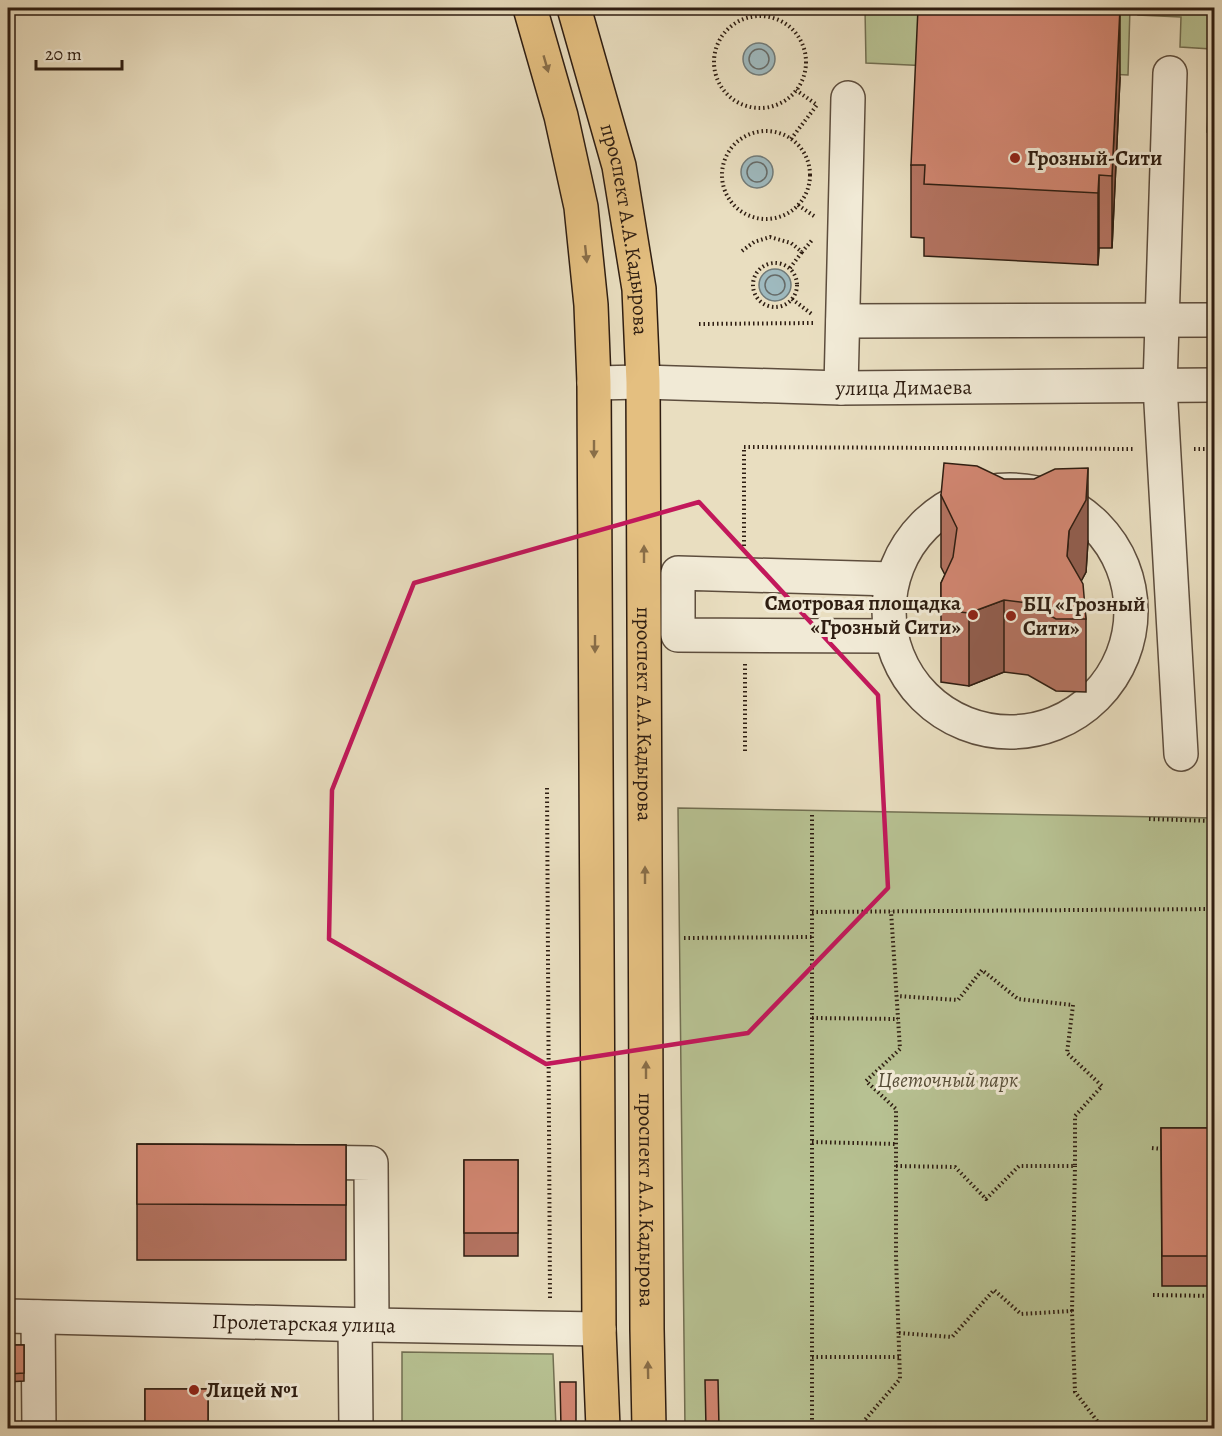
<svg xmlns="http://www.w3.org/2000/svg" width="1222" height="1436" viewBox="0 0 1222 1436" font-family="Alegreya,serif">
	<rect width="100%" height="100%" fill="#e9dec0"/>
	<filter id="stains"><feTurbulence type="fractalNoise" baseFrequency=".00333" numOctaves="4"/><feColorMatrix values="0 0 0 0 .2 0 0 0 0 .09 0 0 0 0 .02 0 0 0 .5 -.17"/></filter>
	<radialGradient id="worn" r=".72"><stop offset=".6" stop-color="#630" stop-opacity="0"/><stop offset="1" stop-color="#630" stop-opacity=".3"/></radialGradient>
	<g fill="#b7c192" stroke="#726f52" stroke-width="1.5">
		<polygon points="841,8 1130,8 1128,75 866,63 865,9"/>
		<polygon points="1139,8 1214,8 1214,133 1207,132 1211,49 1180,47 1181,17 1138,15"/>
		<polygon points="678,808 1214,818 1214,1428 685,1428"/>
		<polygon points="402,1352 553,1354 556,1428 402,1428"/>
	</g>
	<g fill="#9eb9be" stroke="#717b79" stroke-width="1.5">
		<circle cx="759" cy="59" r="16"/>
		<circle cx="757" cy="172" r="16"/>
		<circle cx="775" cy="285" r="16"/>
	</g>
	<g fill="none" stroke-linecap="round" stroke-linejoin="round">
		<g stroke="#666b68" stroke-width="1.5">
			<circle cx="759" cy="59" r="10"/>
			<circle cx="757" cy="172" r="10"/>
			<circle cx="775" cy="285" r="10"/>
		</g>
		<g stroke="#5d4d3d" stroke-width="36">
			<g id="minor">
				<polyline points="1170,73 1160,386 1181,754"/>
				<polyline points="843,321 1214,320"/>
				<path id="s1" d="M594,383L643,382L841,388L1214,385"/>
				<polyline points="841,388 848,98"/>
				<circle cx="1010" cy="611" r="121"/>
				<polyline points="890,636 678,635 678,573 892,579"/>
				<polyline points="302,1162 371,1163 372,1325"/>
				<path id="s2" d="M8,1316L372,1325L599,1329"/>
				<polyline points="38,1317 39,1428"/>
				<polyline points="355,1325 356,1428"/>
			</g>
		</g>
		<g stroke="#2e1d11" stroke-width="36">
			<g id="major">
				<polyline points="530,8 561,116 581,207 591,305 594,383 599,1329 603,1428"/>
				<path id="s3" d="M574,8L619,166L639,289L643,382L647,1329L649,1428"/>
			</g>
		</g>
		<g stroke="#2e1d11" stroke-width="4" stroke-dasharray="1.5 3" stroke-linecap="butt">
			<circle cx="760" cy="62" r="46"/>
			<circle cx="766" cy="175" r="44"/>
			<polyline points="791,139 817,105 796,90"/>
			<polyline points="798,205 814,216"/>
			<polyline points="742,251 754,242 770,237 791,243 802,252 813,239"/>
			<circle cx="775" cy="285" r="22"/>
			<polyline points="790,268 802,252"/>
			<polyline points="792,299 813,315"/>
			<polyline points="699,324 813,323"/>
			<polyline points="1194,449 1214,449"/>
			<polyline points="744,546 744,447 1133,449"/>
			<polyline points="745,664 745,753"/>
			<polyline points="547,788 550,1298"/>
			<polyline points="812,815 812,1428"/>
			<polyline points="1149,819 1214,821"/>
			<polyline points="812,912 1214,909"/>
			<polyline points="684,938 812,937"/>
			<polyline points="812,1018 898,1019"/>
			<polyline points="812,1142 896,1144"/>
			<polyline points="1152,1148 1163,1149"/>
			<polyline points="896,1166 955,1167 986,1199 1019,1166 1075,1166 1075,1116 1102,1086 1067,1053 1073,1005 1018,999 982,970 958,1000 897,996"/>
			<polyline points="1153,1295 1214,1296"/>
			<polyline points="1072,1311 1075,1166"/>
			<polyline points="899,1333 952,1337 994,1290 1021,1314 1072,1311 1075,1392 1101,1426 1098,1428"/>
			<polyline points="812,1357 900,1357"/>
			<polyline points="873,1428 864,1421 900,1379 896,1256 896,1109 866,1081 900,1049 891,911"/>
		</g>
		<use href="#minor" stroke="#f1ead6" stroke-width="33"/>
		<use href="#major" stroke="#e4bf80" stroke-width="33"/>
	</g>
	<g fill="#b47361" stroke="#2e1d11" stroke-width="1.5">
		<polygon points="1120,78 1112,248 1099,248 1098,265 924,256 924,238 911,237 911,165"/>
		<polygon points="941,495 1088,541 1086,572 1081,581 1086,619 1086,692 1056,691 1028,675 1004,672 969,686 941,682 941,583 945,575 941,567"/>
		<polygon points="1161,1128 1215,1128 1215,1286 1162,1286"/>
		<polygon points="137,1144 346,1145 346,1260 137,1260"/>
		<rect x="464" y="1160" width="54" height="96"/>
		<polygon points="8,1345 24,1345 24,1381 8,1382"/>
		<rect x="145" y="1389" width="63" height="39"/>
	</g>
	<g fill="#925e4f" stroke="#2e1d11" stroke-width="1.5">
		<polygon points="1120,8 1120,78 1112,248 1112,176"/>
		<polygon points="1099,175 1099,248 1098,265 1098,193"/>
		<polygon points="1088,468 1088,541 1086,572 1069,604 1067,556 1069,531"/>
		<polygon points="1004,600 1004,672 969,686 969,613"/>
	</g>
	<g fill="#d18671" stroke="#2e1d11" stroke-width="1.5">
		<polygon points="918,8 1120,8 1112,176 1099,175 1098,193 924,184 925,165 911,165"/>
		<polygon points="944,463 977,466 1004,479 1034,479 1055,469 1088,468 1086,500 1069,531 1067,556 1083,584 1086,619 1056,619 1028,603 1004,600 969,613 941,610 941,583 953,557 957,528 941,495"/>
		<polygon points="1161,1128 1215,1128 1215,1256 1162,1256"/>
		<polygon points="137,1144 346,1145 346,1205 137,1204"/>
		<rect x="464" y="1160" width="54" height="73"/>
		<polygon points="8,1345 24,1345 24,1373 8,1374"/>
		<polygon points="705,1380 718,1380 719,1428 706,1428"/>
		<polygon points="560,1382 576,1382 576,1428 561,1428"/>
		<rect x="145" y="1389" width="63" height="38"/>
	</g>
	<defs><path id="oneway-solid" d="M-6-.8H1V-3.2L6.5 0L1 3.2V.8H-6Z" transform="scale(1.5)"/></defs>
	<g fill="#896e48">
		<use href="#oneway-solid" transform="translate(546 64) rotate(74)"/>
		<use href="#oneway-solid" transform="translate(586 254) rotate(84)"/>
		<use href="#oneway-solid" transform="translate(594 449) rotate(90)"/>
		<use href="#oneway-solid" transform="translate(644 554) rotate(-90)"/>
		<use href="#oneway-solid" transform="translate(595 644) rotate(90)"/>
		<use href="#oneway-solid" transform="translate(645 875) rotate(-90)"/>
		<use href="#oneway-solid" transform="translate(646 1070) rotate(-90)"/>
		<use href="#oneway-solid" transform="translate(648 1370) rotate(-91)"/>
	</g>
	<path fill="none" stroke="#c2185b" stroke-width="4.5" stroke-linejoin="round" d="M699,502L878,695L888,888L748,1033L546,1064L329,939L332,790L414,583Z"/>
	<g fill="#8f2418" stroke="#f1ead6" stroke-width="2">
		<circle cx="1015" cy="158" r="6"/>
		<circle cx="973" cy="615" r="6"/>
		<circle cx="1011" cy="616" r="6"/>
		<circle cx="194" cy="1390" r="6"/>
	</g>
	<g text-anchor="middle" dominant-baseline="central" stroke-width="6" stroke-linejoin="round" paint-order="stroke">
		<g font-size="21" font-weight="bold" fill="#2e1d11" stroke="#f1ead6" text-anchor="start">
			<text x="1027" y="158">Грозный-Сити</text>
			<text x="961" y="603" text-anchor="end">Смотровая площадка<tspan x="961" dy="24">«Грозный Сити»</tspan></text>
			<text x="1023" y="604">БЦ «Грозный<tspan x="1023" dy="24">Сити»</tspan></text>
			<text x="206" y="1390">Лицей №1</text>
		</g>
		<g font-size="21" fill="#2e1d11" stroke="#f1ead6">
			<text stroke="none"><textPath href="#s3" startOffset="228">проспект А.А.Кадырова</textPath></text>
			<text stroke="none"><textPath href="#s1" startOffset="310">улица Димаева</textPath></text>
			<text stroke="none"><textPath href="#s3" startOffset="714">проспект А.А.Кадырова</textPath></text>
			<text stroke="none"><textPath href="#s3" startOffset="1200">проспект А.А.Кадырова</textPath></text>
			<text stroke="none"><textPath href="#s2" startOffset="296">Пролетарская улица</textPath></text>
		</g>
		<g font-size="21" font-style="italic" fill="#574e38" stroke="#f1ead6">
			<text x="948" y="1080">Цветочный парк</text>
		</g>
	</g>
	<rect width="1222" height="1436" fill="none" stroke="#e9dec0" stroke-width="30"/>
	<rect x="9" y="9" width="1204" height="1418" fill="none" stroke="#2e1d11" stroke-width="3"/>
	<rect x="15" y="15" width="1192" height="1406" fill="none" stroke="#2e1d11" stroke-width="1.5"/>
	<path d="M36 60v9h86v-9" fill="none" stroke="#2e1d11" stroke-width="3"/>
	<text x="45" y="60" font-size="18" fill="#2e1d11" stroke="#f1ead6" stroke-width="4.5" paint-order="stroke">20 m</text>
	<rect width="100%" height="100%" filter="url(#stains)"/>
	<rect width="100%" height="100%" fill="url(#worn)"/>
</svg>
